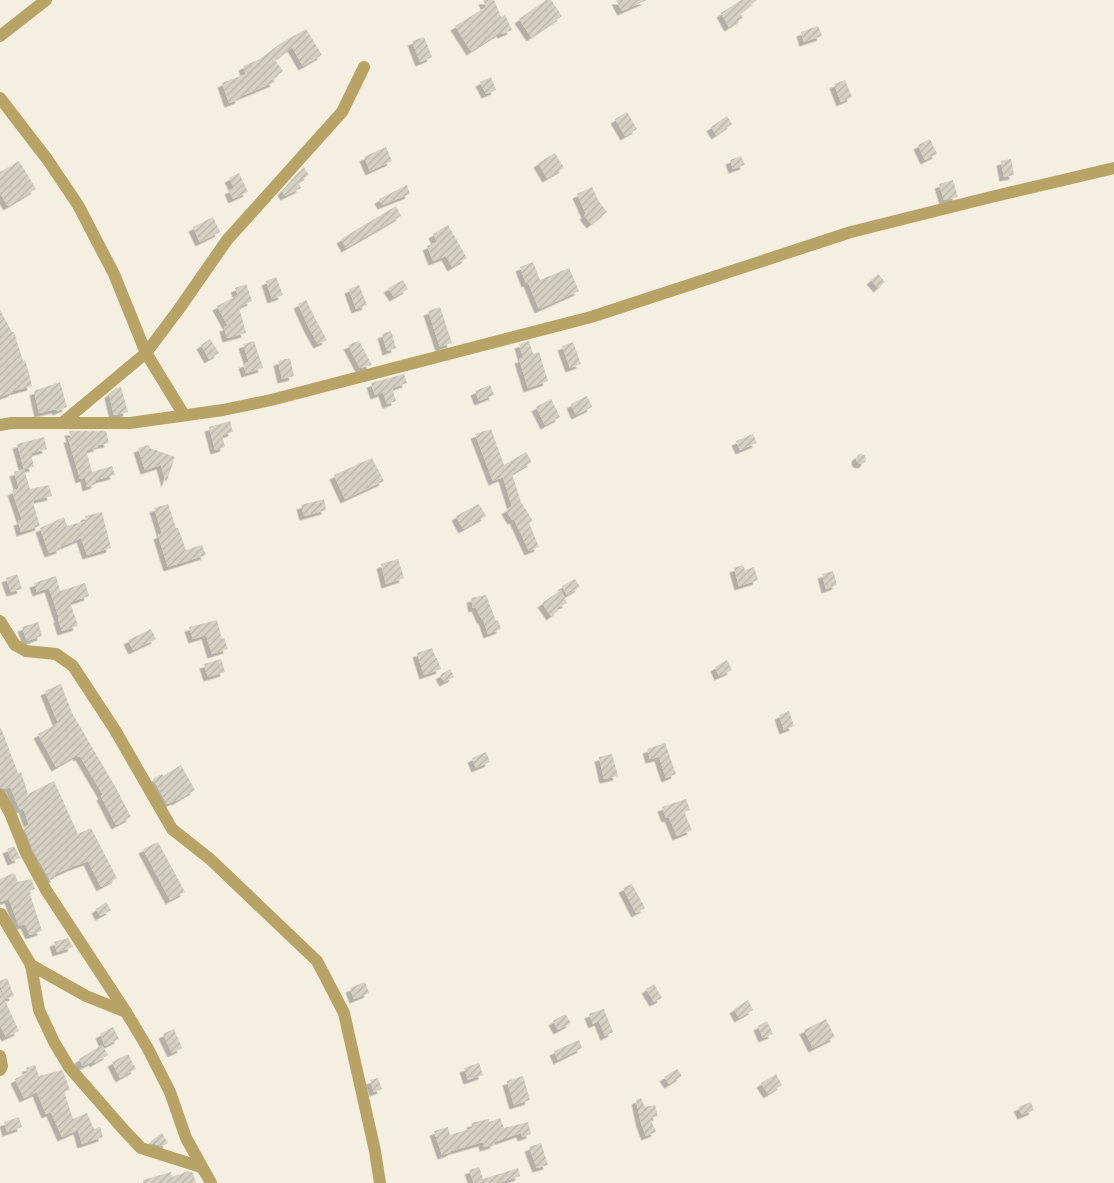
<svg xmlns="http://www.w3.org/2000/svg" width="1114" height="1183" viewBox="0 0 1114 1183" font-family="Lato,sans-serif">
	<defs>
		<pattern id="building-hatch" width="6" height="6" patternUnits="userSpaceOnUse" patternTransform="scale(1.25)"><rect width="6" height="6" fill="#d6d1c2"/><path d="M-1 1l2-2M0 6l6-6M5 7l2-2" fill="none" stroke="#b8b4a7"/></pattern>
		<filter id="shadow"><feDropShadow dx="-4.5" dy="4.5" stdDeviation="0" flood-color="#0004"/></filter>
	</defs>
	<rect width="100%" height="100%" fill="#f4efe0"/>
	<g fill="url(#building-hatch)" filter="url(#shadow)">
		<polygon points="483,0 494,0 501,17 505,15 512,30 502,34 501,32 471,51 455,26 486,7"/>
		<polygon points="546,0 551,0 562,16 531,37 519,19"/>
		<polygon points="616,0 647,0 622,11"/>
		<polygon points="741,0 757,0 740,13 743,18 729,27 721,13"/>
		<polygon points="818,26 822,36 804,42 801,32"/>
		<polygon points="306,29 322,55 303,66 292,47 275,60 283,71 273,78 275,82 239,97 240,99 229,103 222,83 246,74 243,66 260,59 281,43"/>
		<polygon points="424,37 432,57 420,62 412,41"/>
		<polygon points="491,77 496,90 486,94 480,82"/>
		<polygon points="845,80 852,97 841,102 834,84"/>
		<polygon points="627,112 637,129 625,136 615,119"/>
		<polygon points="727,116 732,124 716,135 711,127"/>
		<polygon points="930,139 937,154 925,160 918,145"/>
		<polygon points="386,147 392,161 370,171 364,157"/>
		<polygon points="555,153 564,168 547,178 538,163"/>
		<polygon points="741,156 745,165 733,169 730,160"/>
		<polygon points="1011,159 1014,175 1004,177 1001,161"/>
		<polygon points="19,161 36,189 8,206 0,193 0,172"/>
		<polygon points="304,167 309,175 298,182 301,188 285,196 282,191"/>
		<polygon points="239,173 248,192 233,199 229,190 234,188 229,178"/>
		<polygon points="953,180 958,197 944,200 939,184"/>
		<polygon points="407,185 410,194 382,205 379,199"/>
		<polygon points="592,187 598,200 607,212 591,224 584,215 586,214 577,194"/>
		<polygon points="396,206 401,216 346,248 341,239"/>
		<polygon points="213,217 220,232 200,242 193,227"/>
		<polygon points="448,225 467,258 452,267 446,256 433,261 427,246 437,242 433,234"/>
		<polygon points="533,262 540,280 569,268 579,291 539,309 528,282 526,283 520,267"/>
		<polygon points="878,274 885,282 878,288 871,280"/>
		<polygon points="276,277 283,295 272,299 266,281"/>
		<polygon points="403,280 408,289 394,297 388,288"/>
		<polygon points="246,284 252,301 239,307 246,333 227,338 224,327 228,326 217,306 238,295 235,288"/>
		<polygon points="359,285 367,305 356,309 349,289"/>
		<polygon points="306,300 317,322 327,340 318,344 309,328 298,304"/>
		<polygon points="440,307 452,343 440,347 428,311"/>
		<polygon points="0,310 12,332 14,332 23,361 25,360 29,373 32,386 13,391 13,392 0,397"/>
		<polygon points="391,331 396,348 387,351 382,334"/>
		<polygon points="210,339 219,353 209,359 201,345"/>
		<polygon points="254,341 263,368 246,373 243,364 249,362 243,344"/>
		<polygon points="359,341 372,365 360,368 348,345"/>
		<polygon points="529,341 533,354 539,352 548,381 528,388 519,359 523,358 519,344"/>
		<polygon points="573,342 581,364 570,368 562,346"/>
		<polygon points="290,358 294,376 282,379 278,361"/>
		<polygon points="404,374 407,383 392,388 396,401 387,404 383,392 375,395 371,383"/>
		<polygon points="60,382 67,407 57,411 56,409 39,413 34,391"/>
		<polygon points="490,385 494,395 479,401 475,391"/>
		<polygon points="121,387 128,412 114,415 109,394 116,388"/>
		<polygon points="587,396 592,407 576,415 571,404"/>
		<polygon points="551,399 560,417 545,425 536,407"/>
		<polygon points="230,421 233,432 222,435 225,447 215,450 209,427"/>
		<polygon points="491,429 504,465 526,452 532,462 512,474 521,502 533,521 529,523 539,547 529,551 514,519 512,520 506,510 512,506 503,477 493,481 475,434"/>
		<polygon points="69,431 106,431 109,443 98,445 98,447 86,450 92,472 112,466 115,475 95,480 96,484 87,487 85,477 80,479 68,438 71,438"/>
		<polygon points="753,434 757,443 740,450 736,441"/>
		<polygon points="44,437 47,449 31,453 34,467 24,469 17,444"/>
		<polygon points="149,445 150,448 175,457 166,483 161,465 145,470 138,448"/>
		<circle cx="861" cy="459" r="5"/>
		<polygon points="372,458 384,481 345,499 334,475"/>
		<polygon points="24,469 30,489 49,485 52,496 34,500 34,502 33,503 40,526 21,532 18,521 22,520 12,491 19,488 14,472"/>
		<polygon points="324,499 326,510 304,516 301,505"/>
		<polygon points="168,504 176,528 178,528 186,550 202,545 206,555 168,567 158,535 162,533 154,508"/>
		<polygon points="479,504 486,516 463,529 456,516"/>
		<polygon points="102,512 111,548 87,555 81,538 60,547 61,549 49,553 40,528 64,517 67,526 86,521 85,516"/>
		<polygon points="398,559 404,578 386,584 381,564"/>
		<polygon points="743,565 745,570 754,567 758,580 739,586 734,568"/>
		<polygon points="833,571 837,585 826,589 822,574"/>
		<polygon points="17,574 22,589 11,592 6,578"/>
		<polygon points="56,576 60,591 85,583 89,596 70,602 78,626 62,631 58,619 59,618 49,588 37,592 34,583"/>
		<polygon points="575,579 580,587 567,595 562,586"/>
		<polygon points="561,590 567,603 557,608 559,610 551,616 542,603"/>
		<polygon points="486,595 496,621 498,620 501,629 488,634 483,619 482,620 476,607 473,608 471,598"/>
		<polygon points="217,620 222,639 224,638 228,649 212,654 206,635 193,639 189,627"/>
		<polygon points="38,622 42,636 27,641 22,627"/>
		<polygon points="151,629 156,639 133,650 128,640"/>
		<polygon points="432,648 436,658 437,658 441,669 424,675 417,653"/>
		<polygon points="221,659 225,672 208,677 204,664"/>
		<polygon points="727,660 732,670 719,676 715,667"/>
		<polygon points="450,669 454,677 444,682 440,675"/>
		<polygon points="61,684 72,713 116,788 131,817 116,825 101,796 103,795 80,756 78,757 77,755 56,767 38,734 58,723 45,691"/>
		<polygon points="789,711 794,726 784,730 779,715"/>
		<polygon points="0,728 1,728 18,773 21,772 28,794 54,781 78,834 91,828 117,878 101,887 88,861 74,866 54,875 55,878 50,880 33,850 24,827 29,825 23,808 20,810 10,787 5,789 0,787"/>
		<polygon points="665,743 676,774 666,778 659,757 650,759 647,749"/>
		<polygon points="486,752 490,762 476,768 472,758"/>
		<polygon points="612,754 618,776 604,779 599,757"/>
		<polygon points="181,765 195,790 176,801 176,800 167,804 153,779 162,774 163,776"/>
		<polygon points="686,799 690,810 684,812 692,830 677,836 669,817 666,818 662,807"/>
		<polygon points="158,842 185,892 170,900 143,849"/>
		<polygon points="14,846 20,858 12,861 7,849"/>
		<polygon points="14,873 18,882 31,879 34,886 35,889 29,891 42,931 30,935 25,924 19,926 9,899 0,902 0,879"/>
		<polygon points="632,884 645,908 636,913 623,888"/>
		<polygon points="106,902 111,910 100,916 96,909"/>
		<polygon points="68,938 73,947 57,952 54,942"/>
		<polygon points="7,978 14,996 5,999 0,985 0,981"/>
		<polygon points="365,982 369,993 354,999 350,988"/>
		<polygon points="654,984 662,998 654,1002 646,989"/>
		<polygon points="0,990 19,1031 6,1037 0,1025"/>
		<polygon points="748,1000 753,1010 739,1018 734,1009"/>
		<polygon points="604,1009 613,1032 605,1036 599,1021 593,1024 589,1014"/>
		<polygon points="565,1014 571,1023 558,1030 553,1021"/>
		<polygon points="826,1019 835,1037 813,1048 804,1030"/>
		<polygon points="767,1021 773,1034 763,1038 758,1026"/>
		<polygon points="113,1027 119,1039 105,1046 100,1034"/>
		<polygon points="174,1029 182,1048 172,1053 163,1034"/>
		<polygon points="579,1040 582,1048 558,1060 554,1051"/>
		<polygon points="102,1045 108,1055 94,1063 94,1061 83,1066 79,1059"/>
		<polygon points="128,1054 136,1069 120,1078 112,1062"/>
		<polygon points="479,1063 483,1075 468,1080 464,1068"/>
		<polygon points="35,1065 39,1076 62,1070 64,1074 70,1090 64,1092 73,1119 87,1113 94,1129 100,1127 103,1137 82,1144 78,1130 62,1137 51,1112 46,1114 37,1092 24,1098 15,1079 28,1072 26,1068"/>
		<polygon points="677,1069 682,1076 669,1084 664,1077"/>
		<polygon points="776,1074 782,1085 768,1094 761,1083"/>
		<polygon points="523,1076 530,1100 514,1105 507,1081"/>
		<polygon points="378,1078 382,1089 374,1092 370,1080"/>
		<polygon points="641,1098 645,1107 655,1105 658,1116 650,1118 656,1132 646,1136 641,1123 636,1100"/>
		<polygon points="1031,1102 1034,1110 1022,1115 1018,1107"/>
		<polygon points="19,1117 22,1127 7,1132 4,1122"/>
		<polygon points="500,1118 504,1128 528,1122 531,1134 522,1137 521,1133 494,1142 495,1144 484,1147 483,1142 451,1151 451,1152 442,1155 434,1131 448,1127 450,1135 473,1128 471,1123 489,1119 489,1122"/>
		<polygon points="162,1133 168,1143 163,1146 151,1143 150,1142"/>
		<polygon points="541,1143 548,1165 537,1168 529,1147"/>
		<polygon points="479,1167 483,1179 518,1168 520,1176 499,1183 474,1183 469,1170"/>
		<polygon points="188,1171 193,1173 196,1183 143,1183 143,1180 171,1172 172,1177"/>
	</g>
	<g fill="none" stroke-linecap="round" stroke-linejoin="round">
		<g stroke="#b8a366" stroke-width="12">
			<polyline points="0,36 46,0"/>
			<polyline points="0,98 47,159 78,205 114,274 146,353 184,415"/>
			<polyline points="62,423 146,353 179,309 227,240 342,112 364,67"/>
			<polyline points="0,425 11,423 130,423 223,410 271,400 591,317 851,232 991,197 1114,168"/>
			<polyline points="0,621 15,645 26,651 56,654 73,666 115,730 172,829 210,859 317,961 344,1013 375,1151 380,1183"/>
			<polyline points="0,795 10,813 26,853 46,890 126,1012 147,1047 170,1092 186,1138 211,1183"/>
			<polyline points="0,915 1,914 31,965 86,996 126,1012"/>
			<polyline points="31,965 39,1010 54,1042 69,1067 123,1129 141,1148 201,1167"/>
			<polyline points="0,1056 2,1066 0,1070"/>
		</g>
	</g>
</svg>
